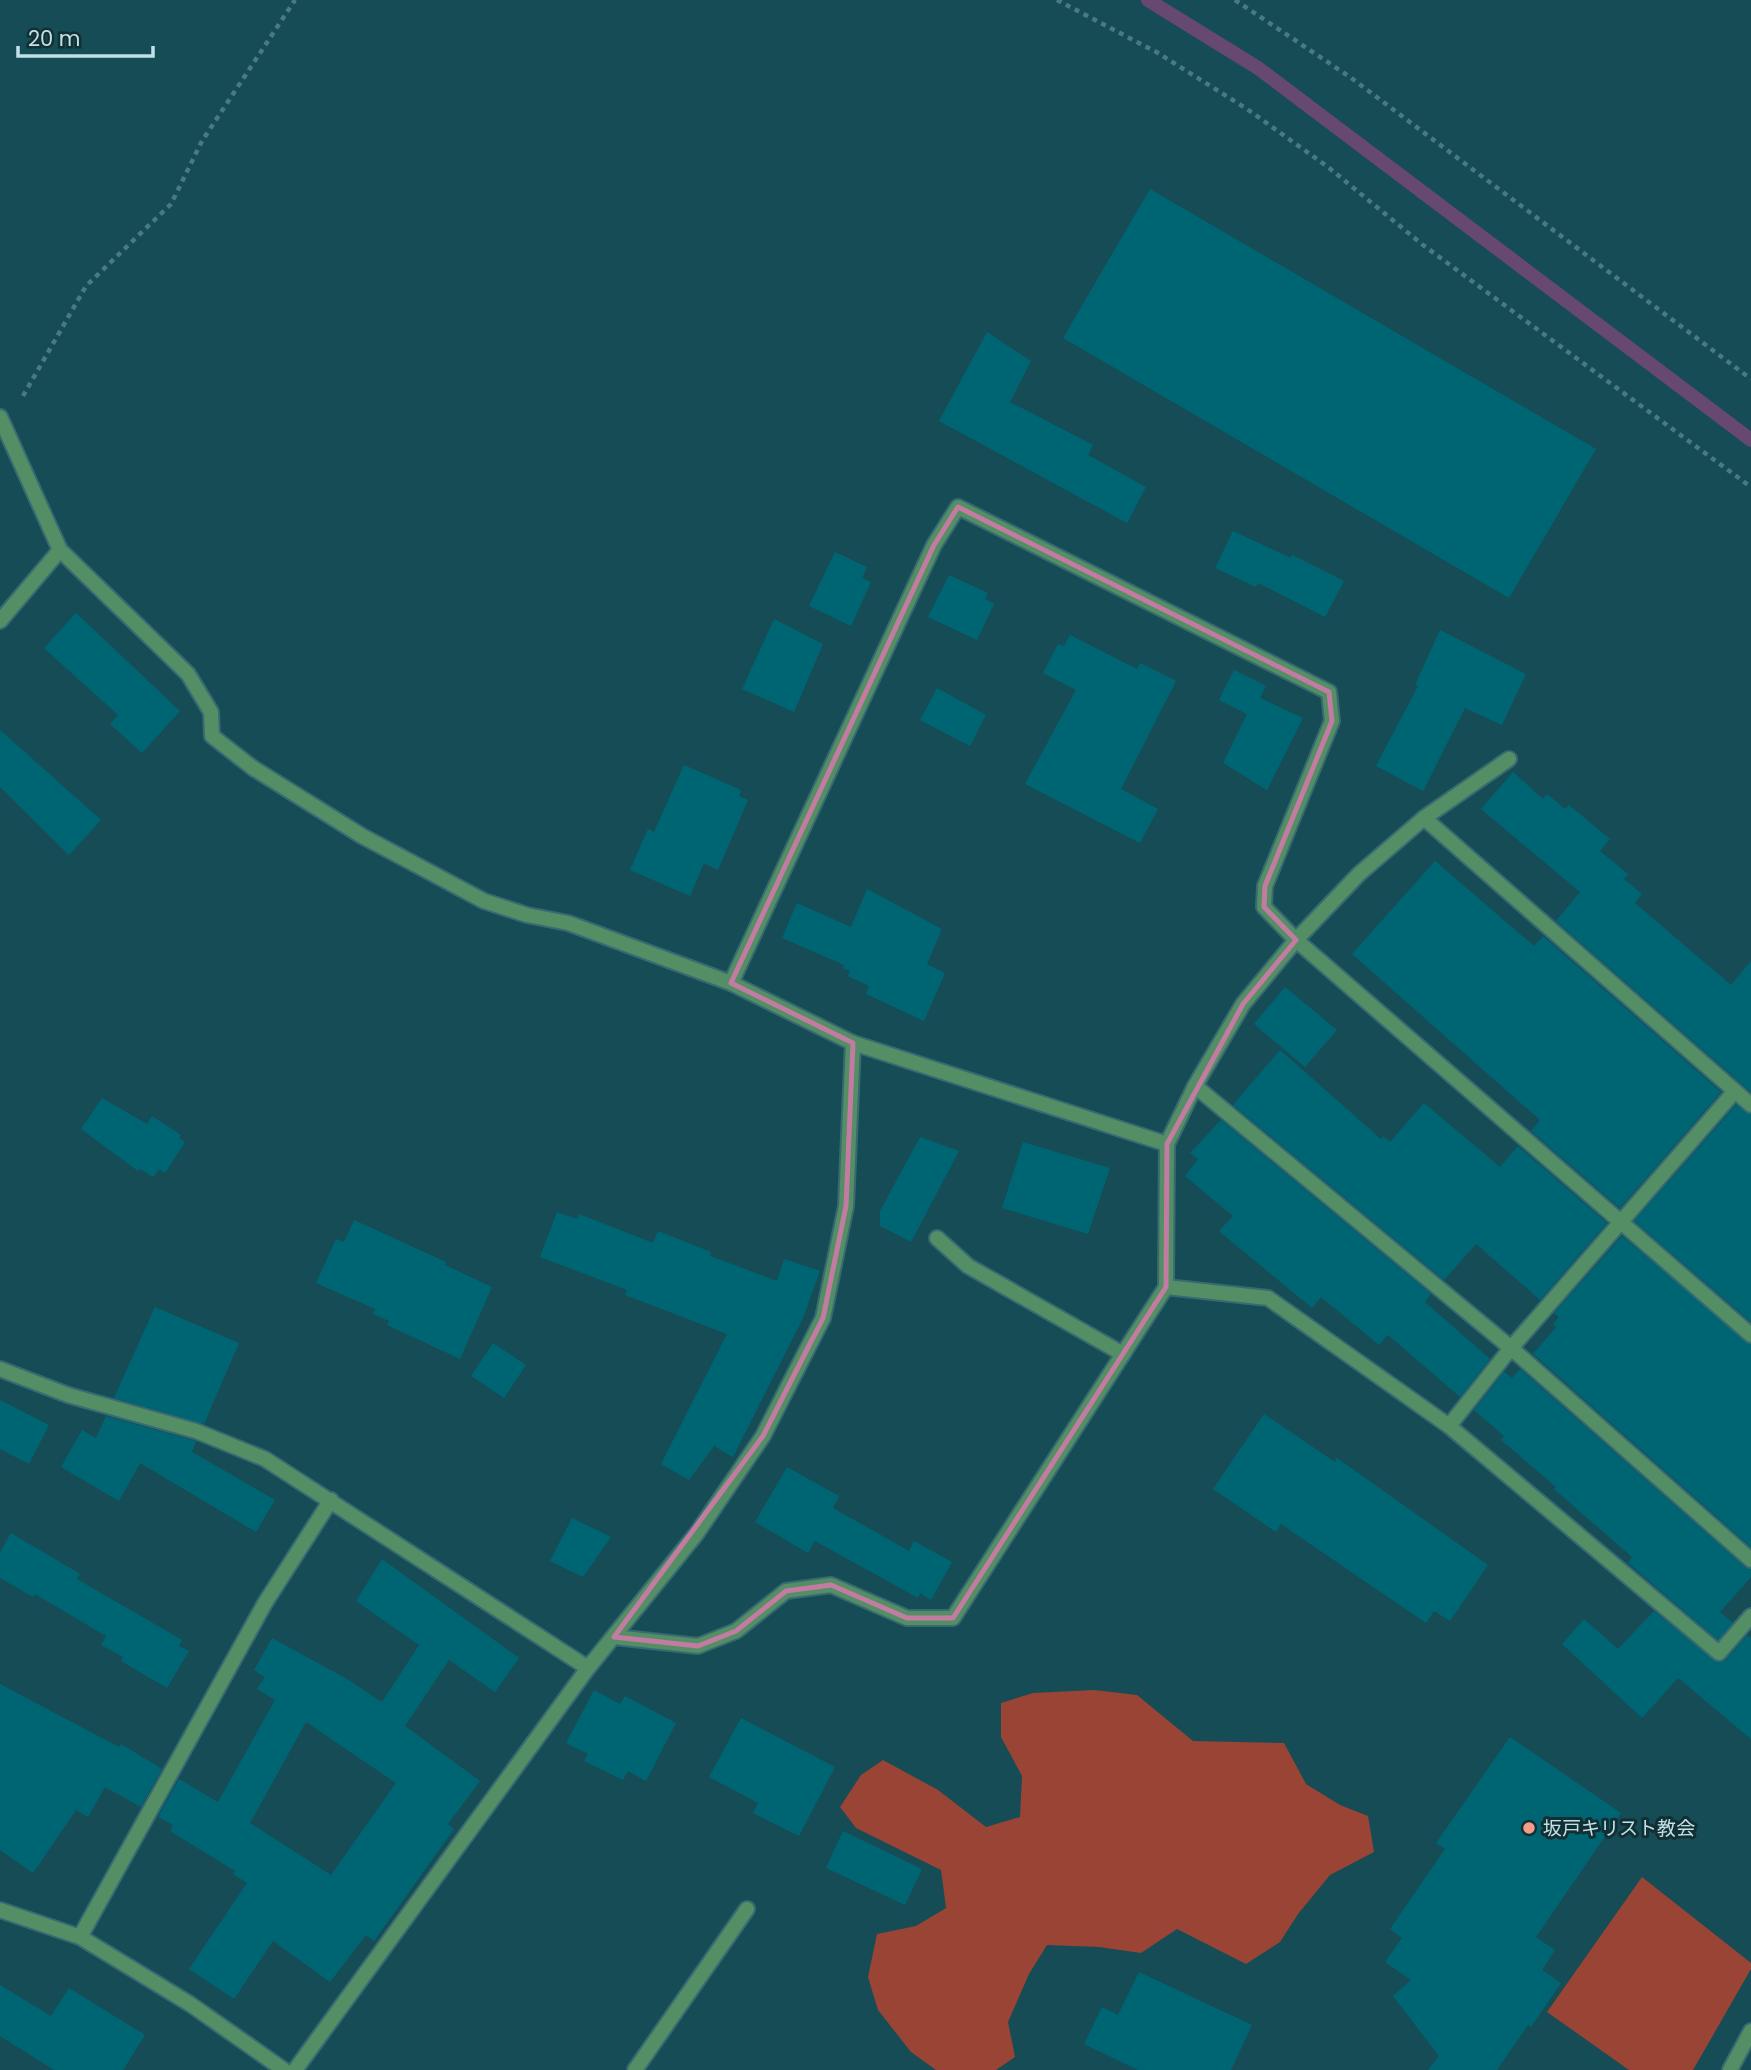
<svg xmlns="http://www.w3.org/2000/svg" width="1751" height="2070" viewBox="0 0 1751 2070" font-family="Poppins,'Noto Sans JP',sans-serif">
	<rect width="100%" height="100%" fill="#164c56"/>
	<g fill="#994435">
		<polygon points="1094,1690 1137,1695 1193,1741 1284,1743 1306,1784 1340,1805 1368,1816 1374,1852 1330,1875 1298,1914 1280,1942 1246,1964 1177,1929 1141,1953 1099,1947 1047,1945 1029,1974 1008,2022 1015,2057 996,2070 936,2070 911,2052 878,2010 868,1977 877,1934 916,1926 946,1908 941,1870 856,1828 840,1807 861,1775 883,1760 938,1790 986,1827 1020,1817 1022,1776 1001,1737 1001,1703 1033,1693"/>
		<polygon points="1642,1877 1751,1963 1751,1969 1693,2070 1629,2070 1547,2012"/>
	</g>
	<g fill="none" stroke-linecap="round" stroke-linejoin="round">
		<polyline stroke="#674870" stroke-width="14" points="1148,0 1258,68 1751,440"/>
	</g>
	<g fill="#006573" fill-rule="evenodd">
		<polygon points="1150,189 1596,449 1509,598 1063,338"/>
		<polygon points="987,332 1031,361 1010,402 1093,445 1088,455 1146,487 1127,523 939,421"/>
		<polygon points="1233,531 1291,558 1292,555 1344,581 1325,617 1258,583 1256,587 1215,568"/>
		<polygon points="835,552 867,567 862,578 871,582 851,626 809,606"/>
		<polygon points="949,575 988,593 985,599 994,604 977,640 928,617"/>
		<polygon points="76,613 180,711 142,753 110,724 118,715 44,648"/>
		<polygon points="774,619 823,644 794,712 742,689"/>
		<polygon points="1440,630 1526,674 1502,725 1465,708 1423,791 1376,766 1418,686 1415,685"/>
		<polygon points="1070,635 1137,669 1140,663 1176,681 1121,789 1158,809 1140,843 1025,784 1076,690 1043,673 1058,644 1064,646"/>
		<polygon points="1234,670 1266,686 1260,698 1303,718 1267,790 1223,763 1247,714 1219,700"/>
		<polygon points="937,688 986,715 970,746 920,720"/>
		<polygon points="0,730 101,820 69,855 0,787"/>
		<polygon points="684,765 741,790 739,796 748,800 718,870 704,863 690,896 630,870 648,829 654,832"/>
		<polygon points="1513,772 1543,799 1547,794 1565,809 1569,805 1610,839 1600,851 1628,874 1624,879 1642,894 1635,903 1731,985 1751,961 1751,1092 1556,921 1580,892 1481,809"/>
		<polygon points="1435,861 1534,946 1543,936 1721,1092 1620,1208 1531,1131 1540,1120 1352,954"/>
		<polygon points="867,889 942,929 927,964 945,973 924,1021 866,994 869,986 848,976 850,971 843,968 844,965 782,938 797,903 851,927"/>
		<polygon points="1285,987 1337,1030 1305,1067 1254,1024"/>
		<polygon points="1280,1050 1381,1139 1383,1136 1390,1142 1424,1103 1500,1167 1518,1146 1607,1223 1540,1300 1476,1244 1444,1280 1233,1105"/>
		<polygon points="102,1098 147,1124 152,1116 181,1135 179,1138 185,1142 165,1173 159,1169 153,1177 140,1169 138,1171 81,1129"/>
		<polygon points="1736,1105 1751,1114 1751,1322 1634,1221"/>
		<polygon points="1221,1120 1431,1294 1425,1302 1490,1359 1460,1397 1388,1335 1379,1345 1321,1297 1312,1308 1219,1231 1233,1216 1185,1176 1198,1159 1190,1153"/>
		<polygon points="920,1137 959,1151 911,1242 880,1226 880,1211"/>
		<polygon points="1023,1142 1110,1168 1088,1234 1002,1208"/>
		<polygon points="557,1212 577,1219 579,1214 653,1243 658,1231 711,1252 710,1256 777,1281 784,1259 820,1271 803,1318 733,1457 714,1446 689,1480 661,1464 727,1334 625,1295 627,1290 540,1257"/>
		<polygon points="354,1220 446,1262 445,1265 492,1287 460,1359 387,1325 389,1321 373,1314 375,1309 316,1283 336,1239 344,1242"/>
		<polygon points="1622,1236 1751,1344 1751,1547 1533,1354 1556,1327 1553,1324 1559,1317 1554,1313"/>
		<polygon points="155,1307 239,1343 204,1424 114,1398"/>
		<polygon points="493,1343 526,1365 504,1398 471,1376"/>
		<polygon points="1520,1369 1745,1567 1751,1569 1751,1577 1720,1612 1733,1623 1718,1640 1628,1563 1632,1557 1554,1489 1556,1487 1501,1440 1504,1436 1474,1410 1504,1372 1512,1378"/>
		<polygon points="0,1400 49,1425 29,1464 0,1449"/>
		<polygon points="1264,1414 1335,1462 1337,1458 1488,1565 1450,1621 1434,1611 1426,1623 1281,1524 1276,1532 1213,1489"/>
		<polygon points="106,1416 196,1441 192,1452 275,1500 256,1532 140,1463 119,1501 61,1467 82,1430 96,1438"/>
		<polygon points="787,1467 839,1496 833,1508 909,1551 914,1541 952,1562 931,1600 920,1593 918,1598 815,1541 808,1553 755,1522"/>
		<polygon points="572,1518 611,1537 583,1577 550,1561"/>
		<polygon points="11,1533 80,1574 77,1579 182,1640 179,1646 189,1651 167,1688 121,1661 123,1657 101,1645 106,1636 35,1594 33,1597 0,1578 0,1552"/>
		<path d="M382,1559L519,1658L495,1692L449,1660L405,1726L480,1781L448,1824L454,1829L374,1941L366,1935L330,1982L273,1941L234,1999L189,1969L247,1883L233,1874L235,1871L170,1831L173,1825L158,1817L179,1779L218,1802L275,1700L257,1689L265,1677L254,1670L272,1638L347,1679L382,1702L419,1645L356,1601ZM306,1722L396,1783L331,1875L250,1823Z"/>
		<polygon points="1654,1611 1717,1662 1726,1660 1747,1635 1751,1638 1751,1739 1678,1678 1642,1718 1562,1644 1584,1619 1618,1649"/>
		<polygon points="0,1684 119,1747 121,1744 162,1769 141,1807 105,1787 88,1817 76,1810 33,1873 0,1850"/>
		<polygon points="594,1690 620,1704 625,1696 676,1723 646,1781 628,1771 623,1780 584,1761 588,1754 566,1743"/>
		<polygon points="741,1718 835,1767 799,1836 753,1813 758,1803 709,1777"/>
		<polygon points="1510,1737 1621,1813 1536,1937 1555,1950 1542,1970 1561,1983 1531,2027 1528,2025 1497,2070 1428,2070 1439,2056 1393,1996 1411,1980 1385,1962 1402,1938 1390,1929 1445,1849 1436,1843"/>
		<polygon points="843,1831 922,1869 905,1905 826,1868"/>
		<polygon points="1139,1972 1252,2025 1231,2070 1138,2070 1084,2044 1102,2007 1118,2015"/>
		<polygon points="0,1985 51,2016 69,1988 145,2035 123,2070 54,2070 0,2036"/>
	</g>
	<g fill="none" stroke-linecap="round" stroke-linejoin="round">
		<g stroke="#386a73" stroke-width="18">
			<g id="service">
				<polyline points="937,1238 968,1266 1123,1354"/>
				<polyline points="635,2070 747,1909"/>
			</g>
		</g>
		<g stroke="#386a73" stroke-width="18">
			<g id="minor">
				<polyline points="0,417 60,550 188,674 211,712 212,736 253,768 362,836 484,901 527,915 568,923 731,983 853,1043 1167,1144"/>
				<polyline points="0,621 60,550"/>
				<polyline points="1424,818 1751,1105"/>
				<polyline points="731,983 934,545 958,507 1329,692 1332,721 1265,886 1264,907 1296,940 1751,1335"/>
				<polyline points="1195,1086 1511,1348 1751,1560"/>
				<polyline points="1166,1287 1268,1298 1449,1426 1719,1653 1751,1616"/>
				<polyline points="0,1369 68,1395 196,1431 265,1459 588,1668"/>
				<polyline points="1449,1426 1511,1348 1735,1091"/>
				<polyline points="614,1637 698,1646 736,1631 786,1591 831,1585 907,1618 953,1618 1166,1287 1167,1144 1195,1086 1243,1004 1296,940 1359,874 1424,818 1509,759"/>
				<polyline points="0,1910 80,1937 190,2004 284,2070"/>
				<polyline points="80,1937 265,1603 331,1500"/>
				<polyline points="295,2070 588,1668 697,1533 763,1436 823,1318 846,1206 853,1043"/>
				<polyline points="1730,2070 1751,2031"/>
			</g>
		</g>
		<g stroke="#4a7982" stroke-width="4.5" stroke-dasharray="5 5" stroke-linecap="butt">
			<polyline points="1057,0 1158,53 1247,109 1328,167 1423,245 1751,487"/>
			<polyline points="1235,0 1350,77 1751,379"/>
			<polyline points="23,396 86,286 171,204 202,141 295,0"/>
		</g>
		<use href="#service" stroke="#548e65" stroke-width="14"/>
		<use href="#minor" stroke="#548e65" stroke-width="14"/>
	</g>
	<path fill="none" stroke="#c27ca2" stroke-width="5" stroke-linejoin="round" d="M958,507L1329,692L1332,721L1265,886L1264,907L1296,940L1243,1004L1167,1144L1166,1287L953,1618H907L831,1585L786,1591L736,1631L698,1646L614,1637L763,1436L823,1318L846,1206L853,1043L731,983L934,545Z"/>
	<circle fill="#f49d8c" stroke="#122f34" stroke-width="2.5" cx="1529" cy="1828" r="7"/>
	<g text-anchor="middle" dominant-baseline="central" stroke-width="6" stroke-linejoin="round" paint-order="stroke">
		<g font-size="19" fill="#c1e1e8" stroke="#122f34" text-anchor="start">
			<text x="1543" y="1828">坂戸キリスト教会</text>
		</g>
	</g>
	<path d="M18 46v10h135v-10" fill="none" stroke="#c1e1e8" stroke-width="3.5"/>
	<text x="28" y="46" font-size="21" fill="#c1e1e8" stroke="#122f34" stroke-width="5" paint-order="stroke">20 m</text>
</svg>
